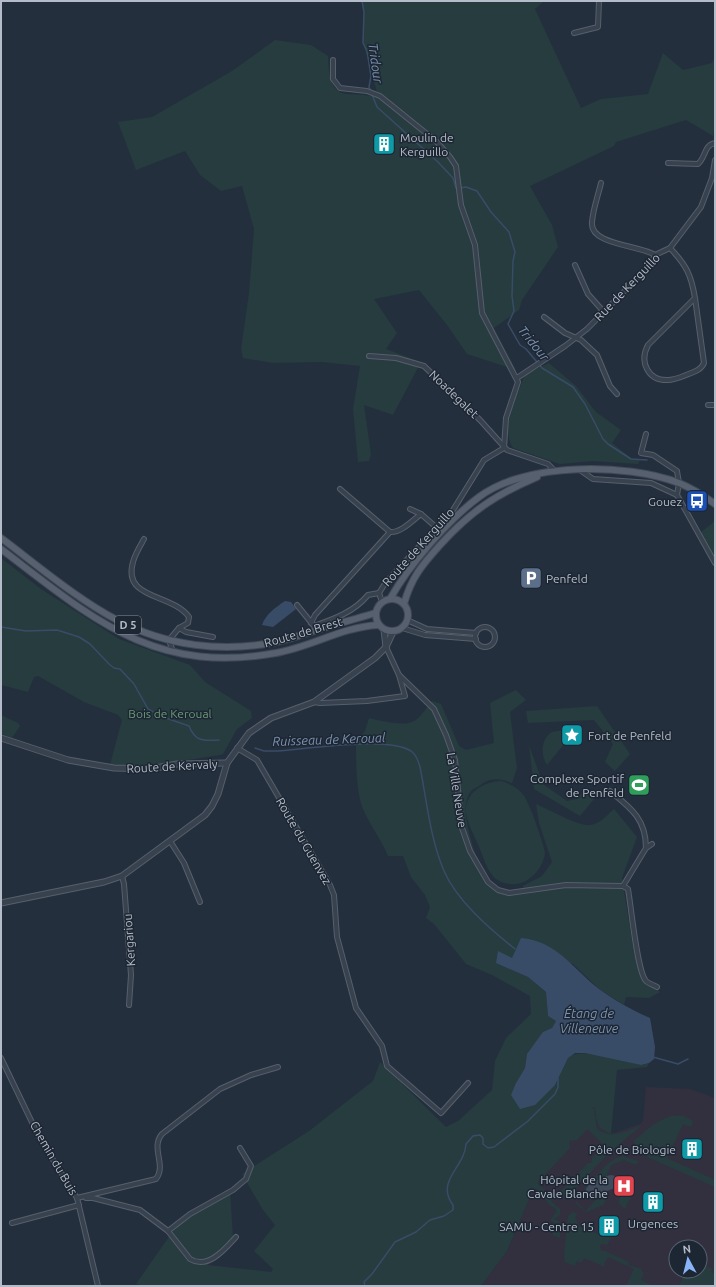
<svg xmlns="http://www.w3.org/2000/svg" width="716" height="1287" viewBox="0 0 716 1287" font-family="Ubuntu,sans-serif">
	<rect width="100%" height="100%" fill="#242f3e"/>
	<path fill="#32303f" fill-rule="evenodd" d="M646,1087L690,1089L715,1098V1286H481L507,1251L530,1197L531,1189L588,1106L595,1108L597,1124L604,1131L611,1134L640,1124L643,1121ZM676,1247H700V1271H676Z"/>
	<g fill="#263c3f">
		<path d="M362,1H544L535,9L581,108L601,99L648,94L663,53L683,70L712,63L715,57V124L713,136L686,120L616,142L614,146L530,186L552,225L558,247L522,300L519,310L494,328L516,370L467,354L447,325L419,290L374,299L397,333L386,349L421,362L393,415L364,405L371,454L369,461L358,462L353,409L360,366L321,362L273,363L243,358L241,349L249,293L254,229L242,186L221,191L200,175L185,151L136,170L118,122L152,117L232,71L275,40L311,45L328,56C329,70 329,93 347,94C357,95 365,94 375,97L377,92L363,43L364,12Z"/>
		<path d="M549,363L576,386L596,412L621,430L612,443L631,458L640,460L638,464L593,461L560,464L513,448C500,428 516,398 523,379L527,373Z"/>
		<polygon points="715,521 715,558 701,532"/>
		<polygon points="1,558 41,589 119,639 190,665 205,682 251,711 252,718 237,729 223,754 220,755 142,767 110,765 122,720 118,715 84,702 38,676 34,677 28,692 1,685"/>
		<path d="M516,690L526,700L510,712L517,768L512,783C503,779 492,777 483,783C480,786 475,788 472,790C456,807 475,848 479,868C490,888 502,894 524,891L523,886L542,876L552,862L539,823L536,804C548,809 579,827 591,825C601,823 607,815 614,809L637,837L622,878L634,952L642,978L660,992L649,998L626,997L624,1005L599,989L573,964L515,949V954L512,958L497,963L528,977L546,992L548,1016L556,1021L552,1028L527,1054L525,1068L516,1083L555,1085C559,1078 564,1062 569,1057C580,1047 626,1062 641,1065L649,1063L647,1067L617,1070L611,1134C597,1129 596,1122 595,1108L590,1107L594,1109L597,1129C611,1140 627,1131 642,1125L609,1153L568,1196L562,1197L559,1193L588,1163H592V1158L604,1145L587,1129L577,1140L569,1141L570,1148L537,1183L554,1198L551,1201L560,1209V1215L554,1219L560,1222V1238L552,1235L557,1224L551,1221V1219L557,1211C554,1206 549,1206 547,1202C544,1196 541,1193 536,1189H531L530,1197L507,1251L481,1286H144L136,1284L182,1218L230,1190L233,1237L208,1265L271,1272L273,1269L254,1251L275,1225L263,1210L242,1174L309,1131L373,1081L380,1062L446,1127L458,1121L492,1090L495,1061L506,1038L531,1014L530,996L492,975L466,964L434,924L426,918L430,907L425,895L411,877L403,856H388C381,839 370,825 363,809C356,792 356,761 356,742L365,731L369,718C380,721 402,726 412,722C420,719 426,708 432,701L441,704L459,746L466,750L494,743L490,703Z"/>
		<polygon points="597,706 630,754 615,771 605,762 613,744 594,720 528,723 526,711"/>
		<polygon points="1,715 18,723 20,726 12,738 1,734"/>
		<path d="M565,730L573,733L547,765C541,756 540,739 552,732C555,731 561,731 565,730Z"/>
		<polygon points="529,745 543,784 567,801 577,799 584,790 594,799 580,816 534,789"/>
		<path d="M502,781C510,784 520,789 524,796C529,802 545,847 545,853C544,862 538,873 530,878C521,886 506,886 496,879C487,872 484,858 479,847C475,837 468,825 466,813C464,793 484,781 502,781Z"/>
		<path d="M671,1116H684L693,1121L691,1127L683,1124L667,1158L715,1180V1187L634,1151L636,1147L634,1141C646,1130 656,1121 671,1116Z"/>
		<path d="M623,1156L639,1161L636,1165L624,1160L611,1165L606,1178L593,1183L585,1191L584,1190L594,1176L595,1177C604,1168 610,1159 623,1156Z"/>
		<polygon points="634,1190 625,1209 618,1203 621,1195"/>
		<polygon points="603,1191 608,1196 603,1205 586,1212 575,1203 577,1202 586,1211"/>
		<polygon points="573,1212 577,1214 575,1217 579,1226 602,1236 614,1232 607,1245 604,1244 600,1245 601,1251 605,1251 629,1262 628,1265 642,1269 641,1271 644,1273 641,1280 653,1286 626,1286 634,1269 608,1257 604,1264 605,1267 584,1258 581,1263 577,1261 575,1266 565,1262 564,1254 568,1216"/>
		<polygon points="700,1263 713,1269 711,1272 715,1274 715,1286 679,1286 686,1271 700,1271"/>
	</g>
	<g fill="#394c67">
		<path d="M285,601L291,602L296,609L273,627L262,625C265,615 276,607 285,601Z"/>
		<path d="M521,938C557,941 572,968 599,989C614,1000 632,1010 650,1018L655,1047L654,1059L649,1063L641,1065L585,1053H575L568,1058L555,1085L535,1105L520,1109L511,1095L516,1083L525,1068L527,1054L543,1032L552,1028L556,1021L548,1016L546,992L528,977L496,963L498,951L512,958Z"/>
	</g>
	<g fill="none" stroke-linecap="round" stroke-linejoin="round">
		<g stroke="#394c67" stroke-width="1.5">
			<polyline points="362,1 364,12 363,43 367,51 371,76 369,87 377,107 438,162 453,178 456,188"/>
			<polyline points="460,188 466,187 477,191 491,212 509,232 515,252 513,261 512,296 514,311 508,324 520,345 526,349 542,368 573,387 585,404 603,439 608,444 631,459 647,460"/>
			<path d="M1,627L26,631L57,630L79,637L90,644L109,664L114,668L120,669L134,684L148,709L163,717L189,726C195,741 202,741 219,740"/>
			<path d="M255,748L264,751H277C309,749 385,736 411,751C417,755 418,761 420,767C427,802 430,838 444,871C457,901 490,929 515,949"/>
			<polyline points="653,1057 678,1064 688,1059"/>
			<path d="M365,1286L364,1282L372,1274L395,1242L416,1232L430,1220L444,1216L453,1210V1205C435,1181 465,1167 466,1144L473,1136L480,1135L483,1138V1144L488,1148L494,1147L528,1121L555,1094L558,1087V1078"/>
		</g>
		<polyline stroke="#3f4a5a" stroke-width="14" points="593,1191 598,1187 611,1182"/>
		<g stroke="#565f6c" stroke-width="6">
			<g id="minor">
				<polyline points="574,33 598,27 599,1"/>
				<polyline points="333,60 333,79 340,88 367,91 380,96 437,142 450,157 456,166 461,205 475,245 482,313 518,382 506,418 504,448"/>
				<path d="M668,163L698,164C706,157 704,145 715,143"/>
				<path d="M601,183C598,196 593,209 592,222C589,245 640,245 655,255"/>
				<path d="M670,248C686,265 691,274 695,298L648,345C639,362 648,381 668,380C674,380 681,377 686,375C694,372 701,370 704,363L695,298"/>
				<polyline points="575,265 588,294 603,311"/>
				<polyline points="544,317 565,333 581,340 597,355 610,386 617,394"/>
				<polyline points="369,356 396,358 424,366 480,420 507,450 548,464 555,471"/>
				<polyline points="517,378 565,346 587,329 650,265 655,255 670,248 701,207 712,178 715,160"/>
				<polyline points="708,405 715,405"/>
				<polyline points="646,434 641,453 653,455 677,471 679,483 677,495 715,563"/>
				<polyline points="580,470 593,479 651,483 677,495"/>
				<polyline points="340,489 390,532"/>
				<polyline points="410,509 421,514"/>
				<path d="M144,539C140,546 135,554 133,562C122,600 172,593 189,617L188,623L179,628L169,640L173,652"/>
				<polyline points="379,593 386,582 453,510 484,460 504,448"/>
				<polyline points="379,593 382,602"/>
				<path d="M297,605L314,626C334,619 354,612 368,595L379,593"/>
				<polyline points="407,620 427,629 476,633"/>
				<path d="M311,623L315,615L390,532C401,533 413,520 421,514L437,528"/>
				<circle cx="485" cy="637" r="10"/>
				<polyline points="179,628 186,632 213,637"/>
				<polyline points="402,628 425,635 476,639"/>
				<path d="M399,675L434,709L446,735L455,760L462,828L470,851L488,882L498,890L509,893L566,885L623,886L628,889C631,905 637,972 646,981C649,984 654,985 657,987"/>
				<polyline points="314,702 320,703 367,701 405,696 399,675 386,647"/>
				<polyline points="237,748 257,760 330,885 334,895 337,937 356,1008 382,1046 387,1066 441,1113 468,1083"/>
				<path d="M610,791C631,808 646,819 646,848"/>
				<polyline points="170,841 184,863 200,902"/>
				<polyline points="122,876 124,884 131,975 129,1005"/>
				<polyline points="623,886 646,848 652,844"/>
				<polyline points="1,1058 40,1139 77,1198 98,1286"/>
				<path d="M77,1198L156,1179C167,1165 150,1148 162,1134L220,1089L251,1075L278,1067"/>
				<path d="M86,1198H93L140,1210L168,1231L190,1259C208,1270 225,1249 236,1237"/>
				<polyline points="12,1223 79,1205"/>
				<polyline points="168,1231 190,1214 233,1190 246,1179 251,1166 240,1148"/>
			</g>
		</g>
		<g stroke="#565f6c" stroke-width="7">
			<g id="tertiary">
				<polyline points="384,630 386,647"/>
				<polyline points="1,738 68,760 114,768 150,769 177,764 227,763"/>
				<polyline points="1,903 104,882 122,876 205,815 212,806 218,794 227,763 249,733 271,718 314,702 375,658 386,647 393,632"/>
			</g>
		</g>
		<g stroke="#414a57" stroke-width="8">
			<g id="primary">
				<path d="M1,538C37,565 77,599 117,620C166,646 223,653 276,642C290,639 304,634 317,630C336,624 356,619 375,613"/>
				<path d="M1,549C92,618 153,675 276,653C311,647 342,627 378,625"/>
				<circle cx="392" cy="615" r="16"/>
				<path d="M390,599C409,565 448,520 479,497C526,462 626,463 679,483C691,488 704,496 715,504"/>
				<path d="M404,604C411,578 422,565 440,545C471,511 495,495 537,477"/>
			</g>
		</g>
		<use href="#minor" stroke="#38414e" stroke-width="4"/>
		<use href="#tertiary" stroke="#38414e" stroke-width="5"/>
		<use href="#primary" stroke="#56606e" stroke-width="6"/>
	</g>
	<defs>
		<g id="building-square" transform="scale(1.15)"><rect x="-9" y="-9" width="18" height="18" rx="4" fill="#0f9aa8" stroke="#1d2633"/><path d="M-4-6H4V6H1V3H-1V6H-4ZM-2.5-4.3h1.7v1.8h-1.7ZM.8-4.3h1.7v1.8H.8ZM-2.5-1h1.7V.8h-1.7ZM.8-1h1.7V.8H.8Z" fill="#fff"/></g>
		<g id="bus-square" transform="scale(1.15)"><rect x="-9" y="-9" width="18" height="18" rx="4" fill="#1a4fb4" stroke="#1d2633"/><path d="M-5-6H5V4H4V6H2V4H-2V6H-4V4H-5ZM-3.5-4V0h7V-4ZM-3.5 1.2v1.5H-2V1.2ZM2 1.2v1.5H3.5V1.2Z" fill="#fff"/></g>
		<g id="parking-square" transform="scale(1.15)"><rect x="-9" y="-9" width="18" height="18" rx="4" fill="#5c6f8a" stroke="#1d2633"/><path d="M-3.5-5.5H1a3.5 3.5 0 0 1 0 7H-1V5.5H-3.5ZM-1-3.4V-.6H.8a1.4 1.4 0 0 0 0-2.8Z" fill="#fff"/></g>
		<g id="sight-square" transform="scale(1.15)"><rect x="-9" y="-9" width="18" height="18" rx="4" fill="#0f9aa8" stroke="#1d2633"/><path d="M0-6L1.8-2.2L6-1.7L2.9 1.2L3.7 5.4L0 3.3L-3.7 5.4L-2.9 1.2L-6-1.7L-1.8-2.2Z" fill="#fff"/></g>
		<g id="stadium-square" transform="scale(1.15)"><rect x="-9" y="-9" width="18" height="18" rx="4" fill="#2e9e5b" stroke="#1d2633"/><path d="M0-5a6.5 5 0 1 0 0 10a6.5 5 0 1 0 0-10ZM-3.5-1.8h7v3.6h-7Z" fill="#fff"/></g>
		<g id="hospital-square" transform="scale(1.15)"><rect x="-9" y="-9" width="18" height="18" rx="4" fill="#e0444e" stroke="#1d2633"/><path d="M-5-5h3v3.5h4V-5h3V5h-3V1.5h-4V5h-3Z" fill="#fff"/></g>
	</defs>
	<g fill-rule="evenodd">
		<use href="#building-square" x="384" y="144"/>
		<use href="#bus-square" x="697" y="501"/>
		<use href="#parking-square" x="531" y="578"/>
		<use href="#sight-square" x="572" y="735"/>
		<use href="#stadium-square" x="639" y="785"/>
		<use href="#building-square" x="692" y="1149"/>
		<use href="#hospital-square" x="624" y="1186"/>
		<use href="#building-square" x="653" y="1202"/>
		<use href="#building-square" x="609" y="1226"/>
	</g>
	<g text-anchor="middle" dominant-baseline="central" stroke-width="3" stroke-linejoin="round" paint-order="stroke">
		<rect fill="#1d2633" stroke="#878f9c" stroke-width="1" x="115" y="616" width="26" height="18" rx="3"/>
		<g font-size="11" font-weight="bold" fill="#b4bcc9">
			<text x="128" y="625">D 5</text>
		</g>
		<g font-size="12" fill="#b4bcc9" stroke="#1d2633" text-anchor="end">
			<text x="400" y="137" text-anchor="start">Moulin de<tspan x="400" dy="14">Kerguillo</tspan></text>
			<text x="682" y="501">Gouez</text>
			<text x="546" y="578" text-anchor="start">Penfeld</text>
			<text x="588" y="735" text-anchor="start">Fort de Penfeld</text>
			<text x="624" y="778">Complexe Sportif<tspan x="624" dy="14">de Penfeld</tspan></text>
			<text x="676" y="1149">Pôle de Biologie</text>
			<text x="608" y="1179">Hôpital de la<tspan x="608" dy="14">Cavale Blanche</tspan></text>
			<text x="653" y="1223" text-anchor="middle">Urgences</text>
			<text x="594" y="1226">SAMU - Centre 15</text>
		</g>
		<g font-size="12" fill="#b4bcc9" stroke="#1d2633">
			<text transform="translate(627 287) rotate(-46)">Rue de Kerguillo</text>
			<text transform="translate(454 394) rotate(44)">Noadegalet</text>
			<text transform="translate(418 547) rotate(-48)">Route de Kerguillo</text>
			<text transform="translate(303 632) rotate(-16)">Route de Brest</text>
			<text transform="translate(172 766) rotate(-3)">Route de Kervaly</text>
			<text transform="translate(457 790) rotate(81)">La Ville Neuve</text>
			<text transform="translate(304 841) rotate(60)">Route du Guenvez</text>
			<text transform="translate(129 940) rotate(-94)">Kergariou</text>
			<text transform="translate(54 1158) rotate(60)">Chemin du Buis</text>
		</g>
		<g font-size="12" fill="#6b9a76" stroke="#1d2633">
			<text x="170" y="713">Bois de Keroual</text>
		</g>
		<g font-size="13" font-style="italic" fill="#7c92b1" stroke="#1d2633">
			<text transform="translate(376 63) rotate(82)">Tridour</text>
			<text transform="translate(534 343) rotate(51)">Tridour</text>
			<text transform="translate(329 739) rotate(-2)">Ruisseau de Keroual</text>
			<text x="589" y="1013">Étang de<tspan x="589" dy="15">Villeneuve</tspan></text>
		</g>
	</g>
	<rect width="716" height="1287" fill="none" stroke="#b4bcc9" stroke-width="4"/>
	<g transform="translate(688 1259) rotate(353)"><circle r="19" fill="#1d2633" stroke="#59626f"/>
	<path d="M0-3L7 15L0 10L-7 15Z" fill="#8ab4f8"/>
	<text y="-6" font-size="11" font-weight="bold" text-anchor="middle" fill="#b4bcc9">N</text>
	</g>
</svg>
